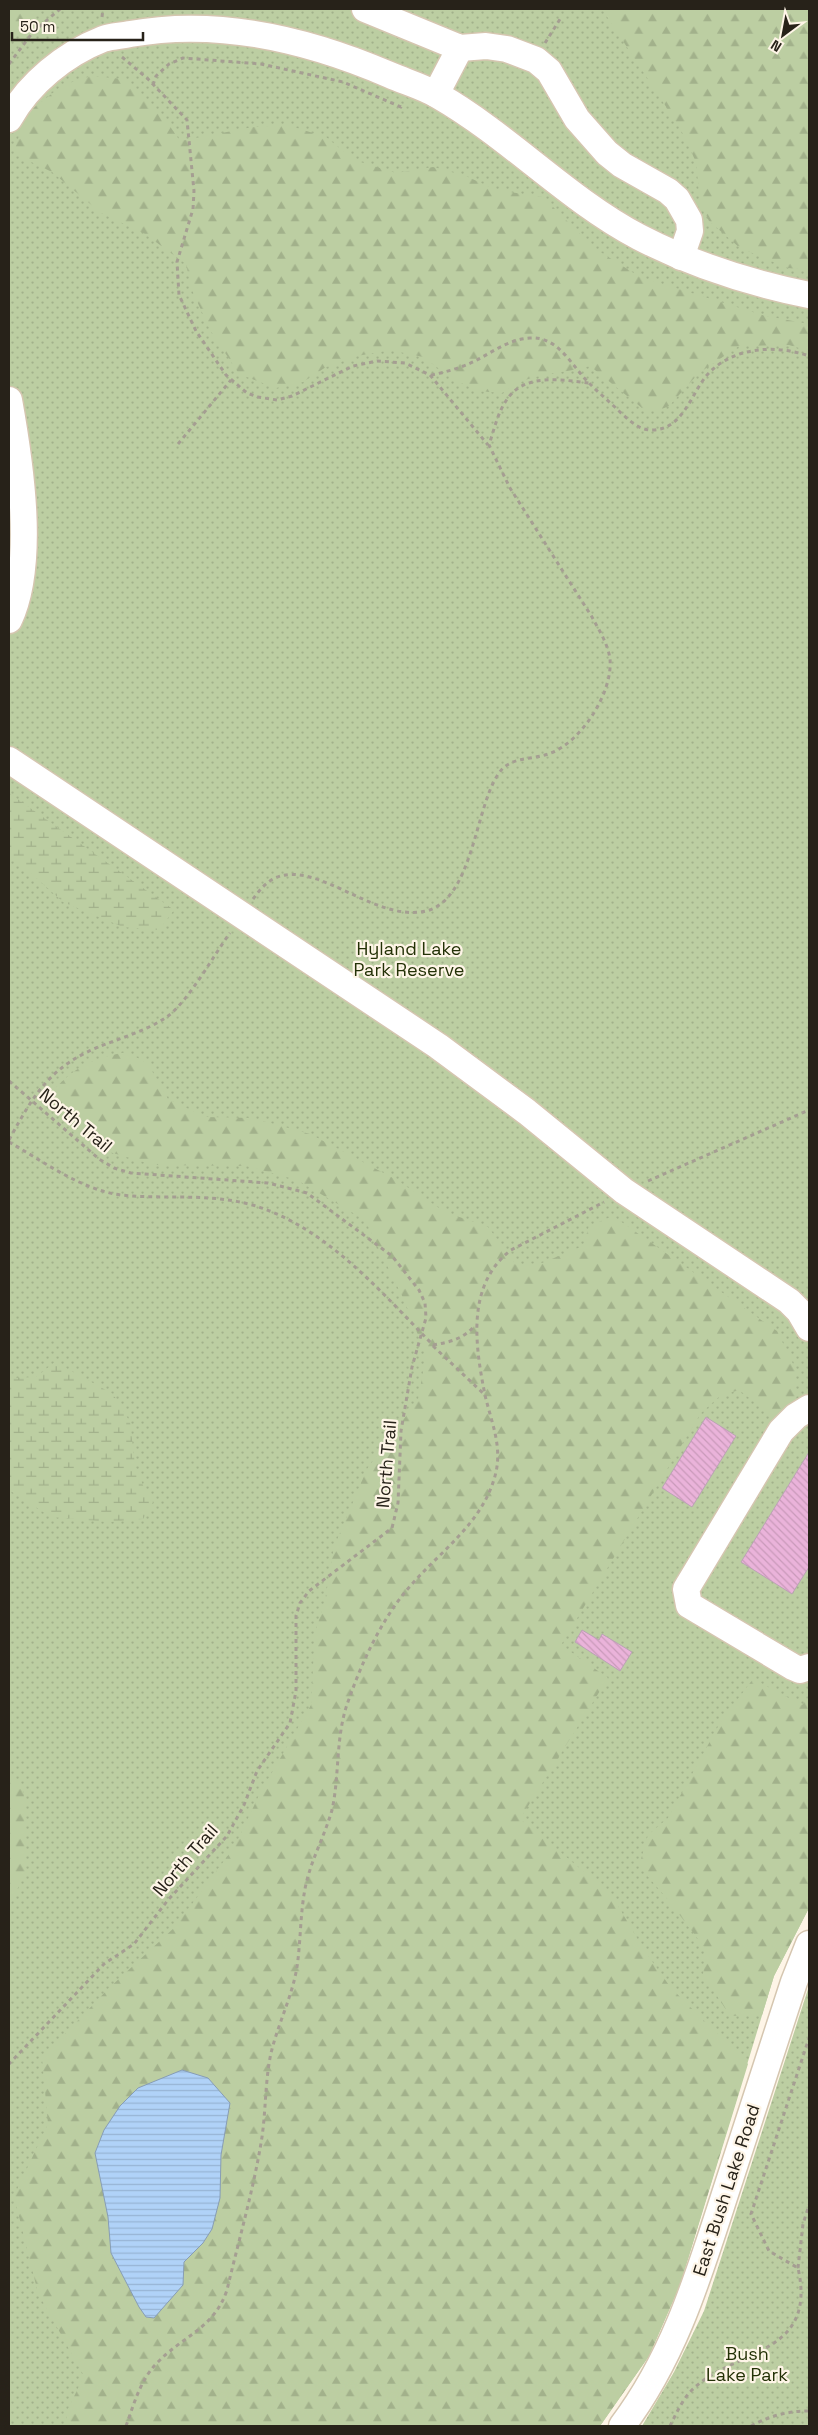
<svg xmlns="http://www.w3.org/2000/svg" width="818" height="2435" viewBox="0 0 818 2435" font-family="'Space Grotesk',sans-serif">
	<defs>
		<pattern id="green-dots" width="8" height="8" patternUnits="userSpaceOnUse" patternTransform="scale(1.25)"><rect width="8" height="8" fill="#bccea2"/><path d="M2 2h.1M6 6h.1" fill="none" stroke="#a2b18b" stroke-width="1.8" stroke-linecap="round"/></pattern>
		<pattern id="forest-firs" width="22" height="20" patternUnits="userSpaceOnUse" patternTransform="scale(1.25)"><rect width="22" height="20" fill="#bccea2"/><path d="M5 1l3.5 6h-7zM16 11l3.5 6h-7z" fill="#a2b18b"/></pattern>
		<pattern id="wetland-marsh" width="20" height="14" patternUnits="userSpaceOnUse" patternTransform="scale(1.25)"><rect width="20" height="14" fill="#bccea2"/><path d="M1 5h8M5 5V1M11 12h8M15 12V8" fill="none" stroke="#a2b18b"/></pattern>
		<pattern id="water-rules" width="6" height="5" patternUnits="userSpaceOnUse" patternTransform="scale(1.25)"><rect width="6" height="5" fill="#b0d2f8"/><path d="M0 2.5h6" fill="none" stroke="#97b4d4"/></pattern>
		<pattern id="building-back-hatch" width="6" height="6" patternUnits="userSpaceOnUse" patternTransform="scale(1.25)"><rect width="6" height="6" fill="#eab3da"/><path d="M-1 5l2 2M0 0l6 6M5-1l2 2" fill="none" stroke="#c99aba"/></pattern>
	</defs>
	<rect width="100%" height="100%" fill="#fef5e7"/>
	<g fill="url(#green-dots)">
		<polygon points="9,9 809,9 809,1908 774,1976 680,2285 649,2356 600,2426 9,2426"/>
		<polygon points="809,1986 809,2426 642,2426 674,2372 704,2311"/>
	</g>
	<g fill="url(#forest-firs)">
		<polygon points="9,9 43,9 28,25 9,38"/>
		<polygon points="602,9 809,9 809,270 788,268 740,248 709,221 700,202 696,162 680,128"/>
		<path d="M91,76L123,79L167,122L180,141L253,127L287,125L326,137L354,160L396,173L433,167L466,176L496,190L543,197L594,248L640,277L766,316L809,324V351L789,345L739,346L699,373L669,406L657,411L642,408L590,366C555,376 534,370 502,393L478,391L453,379L423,357L390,350L357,356L326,367L303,382L276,388L239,374L210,330L192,290L186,264L145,234L101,213L52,172L23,158L15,148L27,113L63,85Z"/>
		<path d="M127,1052L148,1064L168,1099L205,1117L252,1118L310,1134L395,1179L445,1212L488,1227L516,1265L542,1263L583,1246L589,1226L613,1216L777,1331L795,1368L796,1398L774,1417L739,1390L720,1396L701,1413L561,1645L608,1678L520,1819L611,1894L644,1950L671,1988L748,2064L680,2285L649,2356L600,2426H66L67,2411L84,2376L38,2293L14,2196L48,2124L42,2058L108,1989L175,1927L235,1846L259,1795L311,1705L315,1633L325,1600L334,1547L367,1469L418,1400L426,1355L404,1300L365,1220L297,1180L247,1166L154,1165L106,1151L44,1100C73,1069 84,1060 127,1052Z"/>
		<polygon points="753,1679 802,1705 809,1697 809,1908 774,1976 762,2015 730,2016 703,1974 707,1951 669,1901 639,1866 648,1835 668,1818 720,1723"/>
		<polygon points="9,1773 24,1793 25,1873 9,1907"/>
	</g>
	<g fill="url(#wetland-marsh)">
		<polygon points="9,793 174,910 159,930 123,927 63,902 14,858 9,856"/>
		<polygon points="55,1362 113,1394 130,1422 135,1465 144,1488 153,1502 143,1519 109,1522 51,1517 9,1490 9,1381 14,1378 36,1377"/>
	</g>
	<polygon fill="url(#water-rules)" stroke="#879db5" points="182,2070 208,2078 230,2103 221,2155 220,2198 212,2229 203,2243 184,2262 183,2285 154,2318 146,2317 139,2307 111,2253 108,2217 95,2153 104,2130 120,2106 138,2088"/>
	<g fill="url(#building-back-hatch)" stroke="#baa4b4">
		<polygon points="706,1417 736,1436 692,1507 662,1488"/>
		<polygon points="809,1452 809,1567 792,1594 741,1562"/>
		<polygon points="582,1630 599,1640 602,1634 632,1652 620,1671 575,1642"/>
	</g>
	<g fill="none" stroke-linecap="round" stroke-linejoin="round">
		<g stroke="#d5c6b0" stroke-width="29">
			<g id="minor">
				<polyline points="365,9 460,48 486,46 507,49 536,60 549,71 577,119 607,153 622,165 668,191 677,199 689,220 690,231 681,257"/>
				<polyline points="436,94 460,48"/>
				<path d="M9,119C29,83 65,54 103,39C112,36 121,36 130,34C218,18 309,40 390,75C406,82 424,87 439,96C510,137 567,199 639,237C693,265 750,283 809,295"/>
				<path d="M9,400C20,461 36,563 9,620"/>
				<polyline points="9,760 438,1046 527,1112 624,1191 789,1301 799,1311 809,1328"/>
				<polyline points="809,1408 796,1416 781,1431 686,1589 689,1605 793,1667 800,1670 809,1667"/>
				<path d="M622,2426C675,2356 699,2274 726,2191C748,2122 771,2052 794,1982L809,1944"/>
			</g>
		</g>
		<g stroke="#a59e92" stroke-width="3" stroke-dasharray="4 4" stroke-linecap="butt">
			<polyline points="102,17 103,9"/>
			<polyline points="545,43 562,16"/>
			<polyline points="122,57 148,79 187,120 194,191 193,209 177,262 179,295 196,331 226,375 247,393 258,397 277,400 292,396 353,366 377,361 405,363 430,375 488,445"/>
			<polyline points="9,64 33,32 60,9"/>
			<polyline points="153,85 156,76 169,64 183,58 261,64 343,82 401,107 403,103"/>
			<path d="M431,375C447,372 463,367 477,360C494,351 510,339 530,338C559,336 572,367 590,384C600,394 611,403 621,413C630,421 640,431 653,430C683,429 691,394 707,375C732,347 775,344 809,356"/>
			<polyline points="178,444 231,380"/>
			<path d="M253,899C259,891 265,883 275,878C317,859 375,923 426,911C472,900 475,811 497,776C509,755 531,761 551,753C582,741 613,692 610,659C608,644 599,630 592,617L510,488L489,445C494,430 498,411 508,398C526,373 563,380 589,383"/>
			<polyline points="9,1081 99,1159 114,1168 131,1173 268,1183 307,1193 392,1256 419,1290 425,1303 426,1318 412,1367 401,1431 398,1503 392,1528 309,1591 300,1603 296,1616 296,1691 290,1723 257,1771 244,1805 227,1836 168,1900 134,1944 104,1964 9,2064"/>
			<path d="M9,1140C35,1092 52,1064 106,1044C127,1036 150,1029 168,1016C190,999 213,956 230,933"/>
			<path d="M9,1142C43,1161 81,1190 121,1195C168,1200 208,1192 256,1206C328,1229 382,1293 433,1345C450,1342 464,1339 475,1325"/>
			<polyline points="648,1181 809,1110"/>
			<polyline points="433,1346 485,1395"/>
			<polyline points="798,2268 803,2224 809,2205"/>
			<path d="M126,2426C134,2404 140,2381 156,2364C182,2336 214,2329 227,2290C239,2239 254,2188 262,2137C266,2109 265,2081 271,2053C278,2024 292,1997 297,1967C301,1940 300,1911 306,1884C312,1858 325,1835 332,1810C340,1774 335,1735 349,1699C362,1662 381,1621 406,1591C438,1552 484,1524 496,1472C502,1445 491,1421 485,1395C475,1345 466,1285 511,1250L604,1202"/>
			<path d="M670,2426C676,2414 682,2400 692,2390C734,2348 818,2357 798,2268L769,2251L751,2214L809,2038"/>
			<path d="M751,2426C770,2416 787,2411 809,2411"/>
		</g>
		<use href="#minor" stroke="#fff" stroke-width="26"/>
	</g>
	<g text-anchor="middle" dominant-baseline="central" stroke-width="4.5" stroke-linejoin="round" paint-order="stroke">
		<g font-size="18" fill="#233106" stroke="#fef5e7">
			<text x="409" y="948">Hyland Lake<tspan x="409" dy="21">Park Reserve</tspan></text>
			<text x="747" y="2353">Bush<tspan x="747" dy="21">Lake Park</tspan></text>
		</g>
		<g font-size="18" fill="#272219" stroke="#fef5e7">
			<text transform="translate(76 1120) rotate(40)">North Trail</text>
			<text transform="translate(386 1464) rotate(-85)">North Trail</text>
			<text transform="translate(185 1860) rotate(-49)">North Trail</text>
			<text transform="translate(726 2190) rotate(-72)">East Bush Lake Road</text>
		</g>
	</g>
	<rect width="818" height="2435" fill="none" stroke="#272219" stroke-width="20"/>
	<g transform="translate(783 35) rotate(212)" stroke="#fef5e7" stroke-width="4" paint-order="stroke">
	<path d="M0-4L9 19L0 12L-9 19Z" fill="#272219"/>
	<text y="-8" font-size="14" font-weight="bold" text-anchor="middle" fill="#272219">N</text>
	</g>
	<path d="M12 32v8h131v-8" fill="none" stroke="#272219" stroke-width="2.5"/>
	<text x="20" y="32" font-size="15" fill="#272219" stroke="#fef5e7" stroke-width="4" paint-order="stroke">50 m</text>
</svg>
